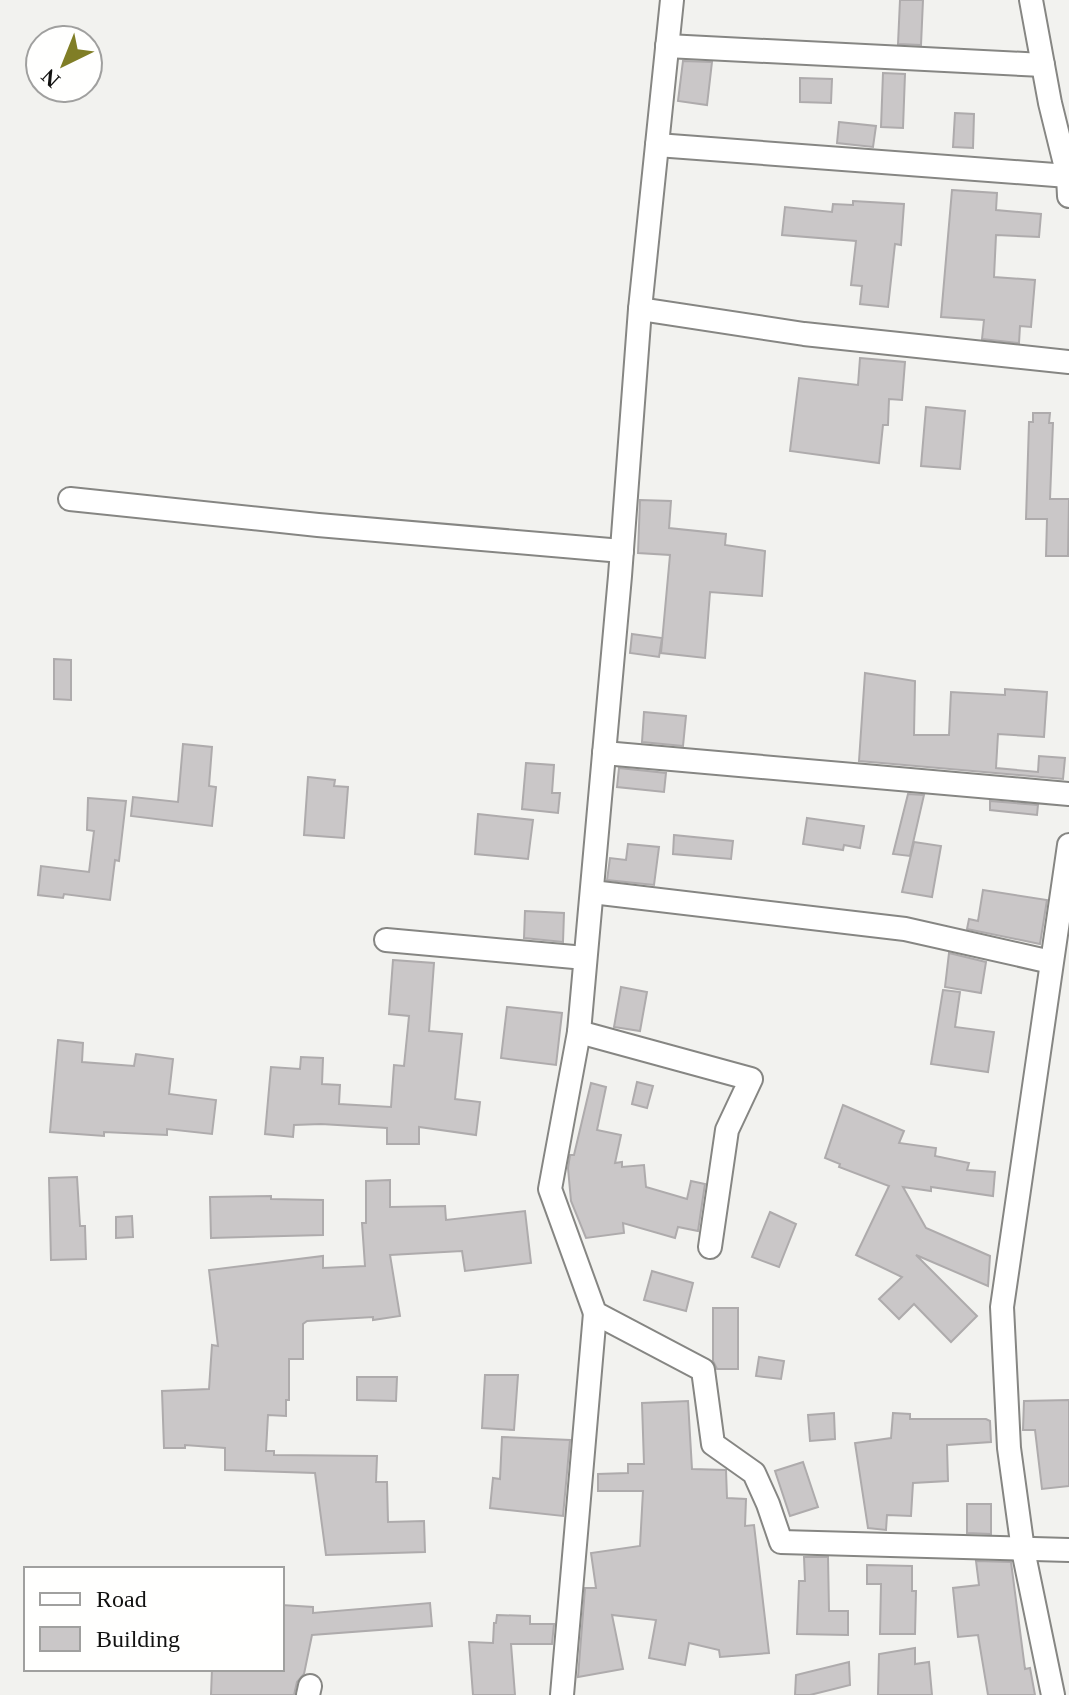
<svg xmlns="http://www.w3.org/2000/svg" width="1069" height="1695" viewBox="0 0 1069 1695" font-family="Georgia,serif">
	<rect width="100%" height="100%" fill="#f2f2ef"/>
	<g fill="#cac7c8" stroke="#aeabac" stroke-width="2">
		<polygon points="900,0 923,0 921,45 898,44"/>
		<polygon points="683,61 712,62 707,105 678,101"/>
		<polygon points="883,73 905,74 903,128 881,127"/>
		<polygon points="800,78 832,79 831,103 800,102"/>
		<polygon points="955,113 974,114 973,148 953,147"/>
		<polygon points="839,122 876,126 873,147 837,143"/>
		<polygon points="952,190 997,193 996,210 1041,214 1039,237 996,235 994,277 1035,280 1031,327 1020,326 1019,343 982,339 984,320 941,317"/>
		<polygon points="853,201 904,204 901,245 895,244 888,307 860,304 862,286 851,285 856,241 782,235 785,207 832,212 833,204 853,205"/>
		<polygon points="860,358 905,362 902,400 889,399 888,425 883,425 879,463 790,451 799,378 858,385"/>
		<polygon points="926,407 965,411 960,469 921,466"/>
		<polygon points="1033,413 1050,413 1049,423 1053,423 1050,499 1069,499 1068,556 1046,556 1047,519 1026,519 1029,422 1033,422"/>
		<polygon points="640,500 671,501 669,528 726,534 725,545 765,551 762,596 710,592 705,658 661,653 670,555 638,553"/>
		<polygon points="632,634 662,638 659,657 630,653"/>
		<polygon points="54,659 71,660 71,700 54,699"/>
		<polygon points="865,673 915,681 914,735 949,735 951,692 1005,695 1005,689 1047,692 1044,737 998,734 996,768 1038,772 1039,756 1065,758 1063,779 859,761"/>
		<polygon points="644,712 686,716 683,746 642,742"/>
		<polygon points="183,744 212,747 209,786 216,787 212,826 131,816 133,797 178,802"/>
		<polygon points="526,763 554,765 552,793 560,793 558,813 522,809"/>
		<polygon points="619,768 666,773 664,792 617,787"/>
		<polygon points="308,777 335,780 334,786 348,787 344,838 304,835"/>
		<polygon points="908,794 924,795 910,856 893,854"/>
		<polygon points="88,798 126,801 119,861 115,860 110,900 64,894 63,898 38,895 41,866 89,872 94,831 87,830"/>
		<polygon points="990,801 1038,805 1037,815 990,810"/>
		<polygon points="478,814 533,820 528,859 475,854"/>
		<polygon points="807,818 864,826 860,848 844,845 843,850 803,844"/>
		<polygon points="674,835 733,841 731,859 673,854"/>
		<polygon points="914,842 941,846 932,897 902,892"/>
		<polygon points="628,844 659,847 654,885 607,880 610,858 626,860"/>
		<polygon points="983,890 1047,900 1040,944 967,929 969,919 978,921"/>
		<polygon points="525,911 564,913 563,942 524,938"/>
		<polygon points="949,953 986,962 981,993 945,987"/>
		<polygon points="393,960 434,963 429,1031 462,1034 455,1099 480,1102 476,1135 419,1127 419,1144 387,1144 387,1128 321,1124 294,1125 293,1137 265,1134 271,1067 300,1069 301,1057 323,1058 322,1084 340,1085 339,1104 391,1107 394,1065 404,1066 409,1016 389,1014"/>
		<polygon points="621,987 647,992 640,1031 614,1027"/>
		<polygon points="943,990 960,992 955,1027 994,1032 988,1072 931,1064"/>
		<polygon points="507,1007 562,1013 556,1065 501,1058"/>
		<polygon points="58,1040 83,1043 82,1062 134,1066 136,1054 173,1059 169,1094 216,1100 212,1134 167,1129 167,1135 104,1132 104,1136 50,1132"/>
		<polygon points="637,1082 653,1086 647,1108 632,1104"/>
		<polygon points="591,1083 606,1087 597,1130 621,1135 615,1163 622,1162 622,1167 644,1165 646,1187 687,1199 691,1181 705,1184 698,1231 678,1227 675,1238 623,1223 624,1233 586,1238 571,1201 568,1168 570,1155 574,1155"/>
		<polygon points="843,1105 904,1131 899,1143 936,1148 935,1156 969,1163 967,1170 995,1172 993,1196 931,1187 931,1191 903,1187 926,1228 990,1256 988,1286 916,1255 977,1316 951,1342 914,1304 899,1319 879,1299 902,1277 856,1255 889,1186 839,1167 840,1164 825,1158"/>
		<polygon points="77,1177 80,1226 85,1226 86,1259 51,1260 49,1178"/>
		<polygon points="390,1180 390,1207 445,1206 446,1220 525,1211 531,1263 465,1271 462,1251 390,1255 400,1316 373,1320 373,1317 307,1321 303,1324 303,1359 289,1359 289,1400 286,1400 286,1416 268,1415 266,1451 274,1451 274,1455 377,1456 376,1482 387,1482 388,1522 424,1521 425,1552 326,1555 315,1473 225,1470 225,1448 185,1445 185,1448 164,1448 162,1391 209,1389 212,1345 218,1346 209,1270 323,1256 323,1268 365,1266 362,1223 366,1223 366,1181"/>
		<polygon points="271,1196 271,1199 323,1200 323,1235 211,1238 210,1197"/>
		<polygon points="770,1212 796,1224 779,1267 752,1257"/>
		<polygon points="132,1216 133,1237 116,1238 116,1217"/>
		<polygon points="652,1271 693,1283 686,1311 644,1300"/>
		<polygon points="713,1308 738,1308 738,1369 717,1369 713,1361"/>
		<polygon points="759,1357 784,1361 781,1379 756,1376"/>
		<polygon points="485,1375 518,1375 514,1430 482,1428"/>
		<polygon points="357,1377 397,1377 396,1401 357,1400"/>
		<polygon points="1069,1400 1069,1486 1042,1489 1035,1430 1023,1430 1024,1401"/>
		<polygon points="688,1401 692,1469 726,1470 727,1498 746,1499 745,1526 754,1525 769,1653 720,1657 719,1650 689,1643 685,1665 649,1658 656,1620 612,1615 623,1669 578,1677 585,1588 596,1588 591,1553 640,1546 643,1491 598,1491 598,1474 628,1473 628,1464 644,1464 642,1403"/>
		<polygon points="834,1413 835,1439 810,1441 808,1415"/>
		<polygon points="893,1413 910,1414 910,1419 986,1419 990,1421 991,1442 947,1445 948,1481 913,1483 911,1516 887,1515 886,1530 868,1528 855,1443 891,1438"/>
		<polygon points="502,1437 570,1440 563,1516 490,1508 493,1478 500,1479"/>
		<polygon points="803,1462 818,1507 790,1516 775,1471"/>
		<polygon points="967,1504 991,1504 991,1534 967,1533"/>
		<polygon points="804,1557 828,1557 829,1611 848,1611 848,1635 797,1634 799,1581 805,1581"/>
		<polygon points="976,1561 1011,1562 1025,1669 1030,1668 1035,1695 988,1695 978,1635 958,1637 953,1588 979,1585"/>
		<polygon points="867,1565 912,1566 912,1591 916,1591 915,1634 880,1634 881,1584 867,1584"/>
		<polygon points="430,1603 432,1626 312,1635 304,1674 297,1682 294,1695 211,1695 212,1669 282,1669 282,1605 313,1607 313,1613"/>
		<polygon points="497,1615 530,1616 530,1624 554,1624 552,1644 511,1644 515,1695 473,1695 469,1642 493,1643 494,1623 496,1623"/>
		<polygon points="915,1648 915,1664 929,1662 932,1695 878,1695 879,1654"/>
		<polygon points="849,1662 850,1685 810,1695 795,1695 796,1675"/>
	</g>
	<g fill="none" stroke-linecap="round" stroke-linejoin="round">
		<g stroke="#868683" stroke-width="26">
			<g id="minor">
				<polyline points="672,0 640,309 620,576 579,1032 550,1189 595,1313 703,1370 713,1444 754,1473 768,1504 781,1542 1069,1550"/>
				<polyline points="1031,0 1050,103 1068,176 1069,196"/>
				<polyline points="667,46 1043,65"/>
				<polyline points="657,145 1068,176"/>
				<polyline points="640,309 804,334 1069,362"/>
				<polyline points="70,499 318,525 622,551"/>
				<polyline points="604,753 1069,794"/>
				<polyline points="592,892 905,929 1051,962"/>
				<polyline points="386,940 585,958"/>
				<polyline points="579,1032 751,1079 727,1130 710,1247"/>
				<polyline points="308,1695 310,1686"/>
				<polyline points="562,1695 595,1313"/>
				<polyline points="1053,1695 1023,1550 1009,1448 1002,1307 1069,845"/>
			</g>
		</g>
		<use href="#minor" stroke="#fff" stroke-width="22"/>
	</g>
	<rect x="24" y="1567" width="260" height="104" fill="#fffffe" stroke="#a0a09f" stroke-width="2"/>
	<rect x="40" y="1593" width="40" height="12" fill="#ffffff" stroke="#a0a09f" stroke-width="2"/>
	<text x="96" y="1607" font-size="24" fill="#121211">Road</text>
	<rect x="40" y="1627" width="40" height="24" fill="#cac7c8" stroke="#a0a09f" stroke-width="2"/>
	<text x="96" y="1647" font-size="24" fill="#121211">Building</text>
	<g transform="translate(64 64) rotate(223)"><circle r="38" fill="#fffffe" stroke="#a0a09f" stroke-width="2"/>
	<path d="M0-6L14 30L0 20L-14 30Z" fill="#807e26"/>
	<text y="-12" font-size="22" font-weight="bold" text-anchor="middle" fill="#121211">N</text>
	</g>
</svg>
